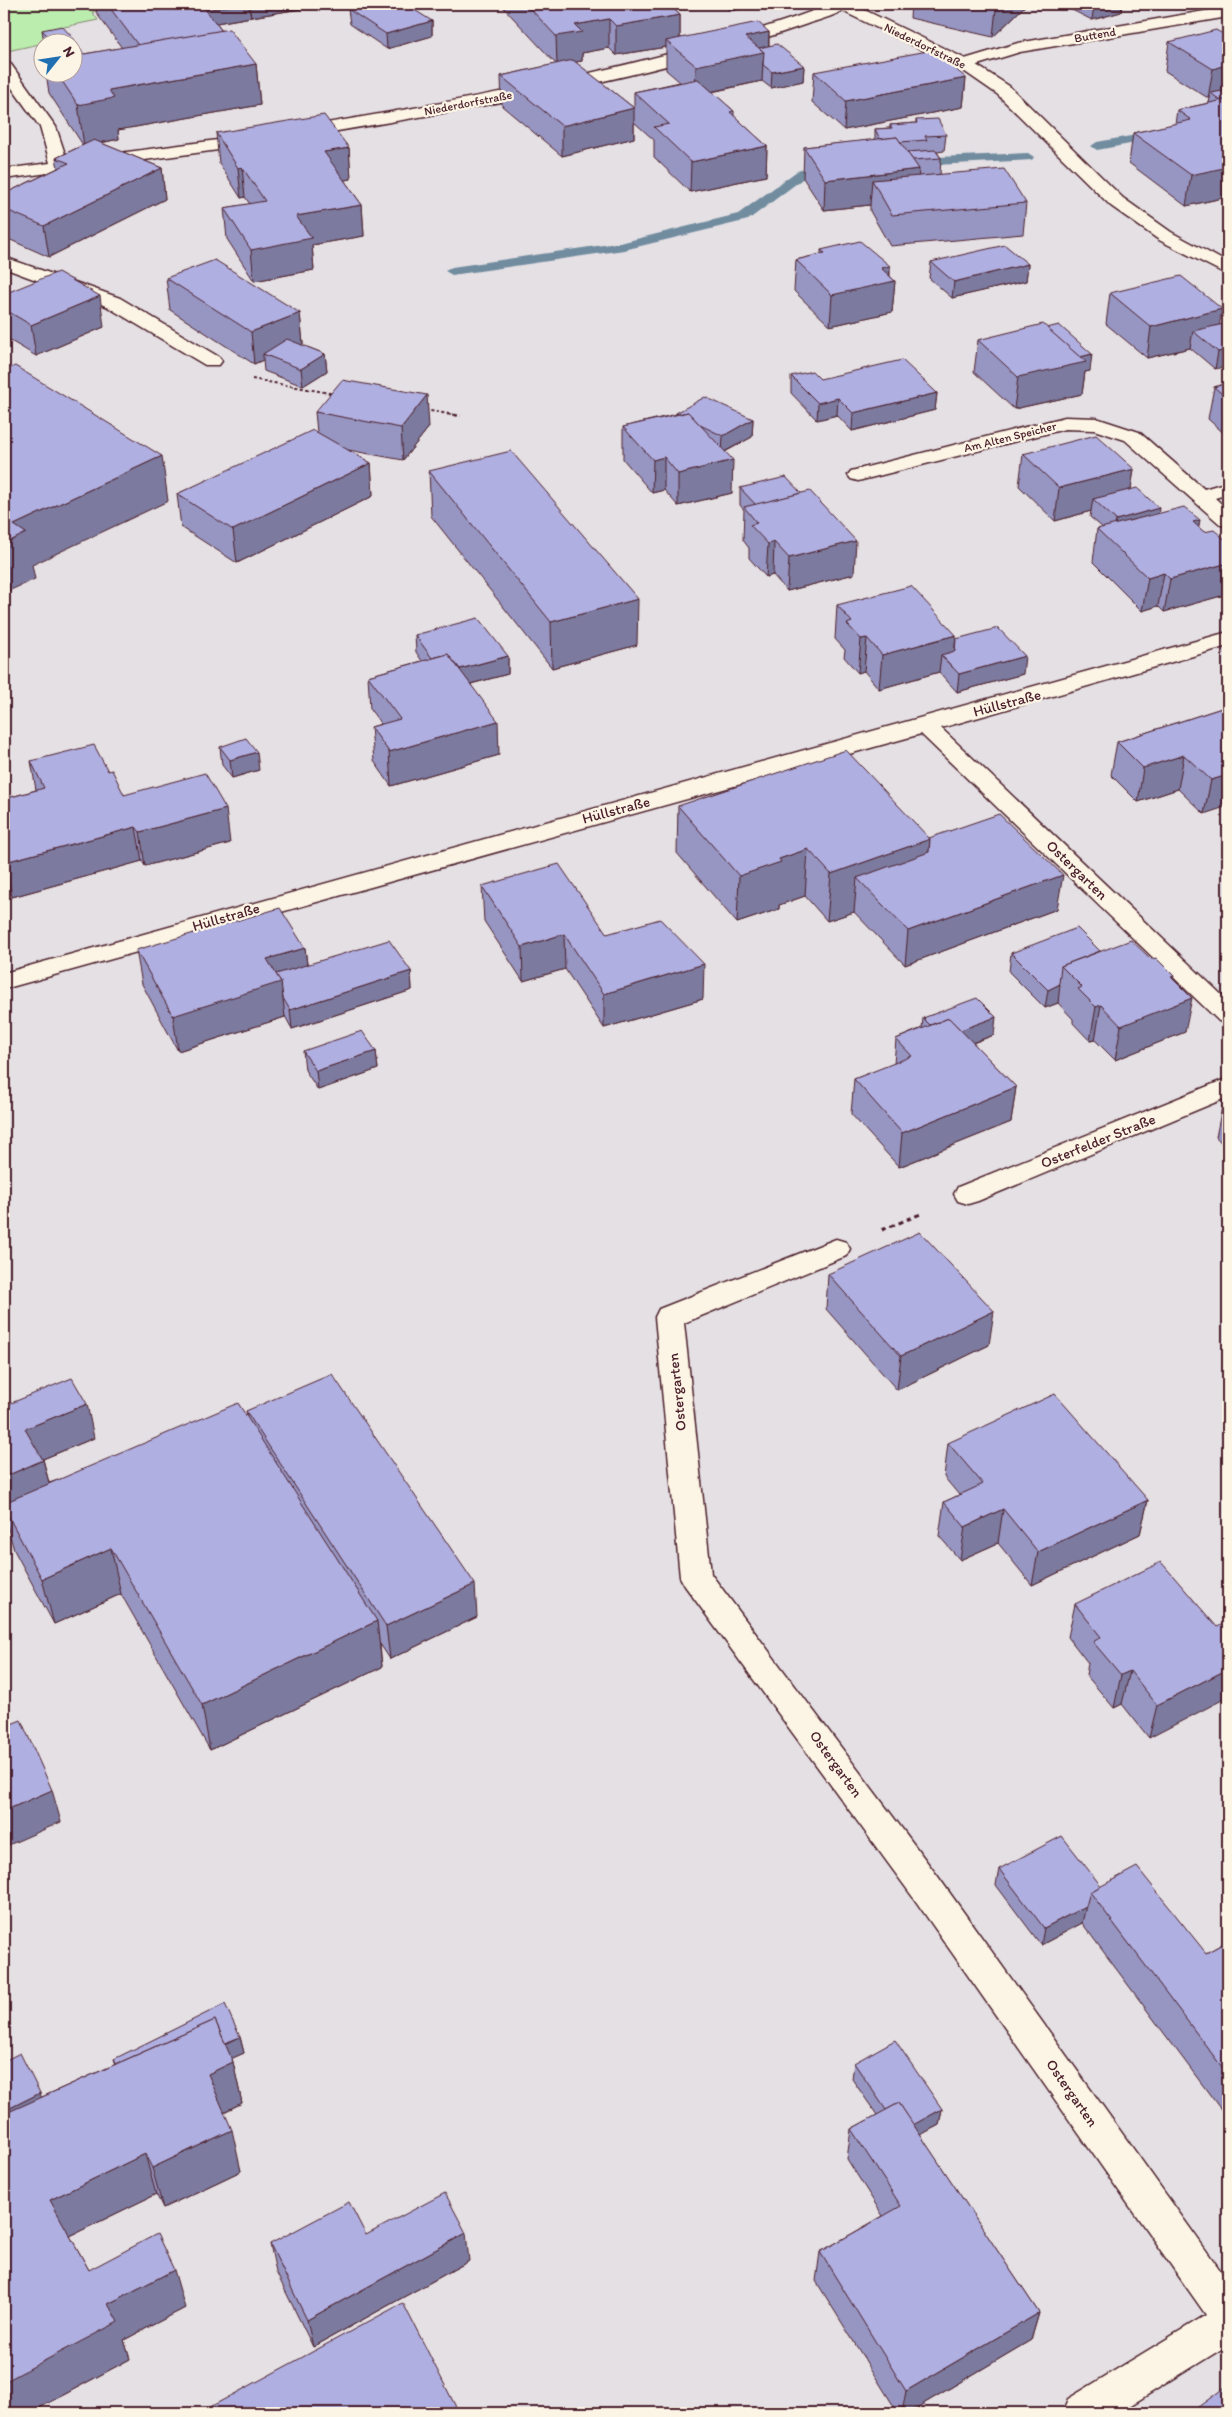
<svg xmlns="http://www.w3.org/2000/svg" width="1232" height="2417" viewBox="0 0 1232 2417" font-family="Itim,sans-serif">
	<rect width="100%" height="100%" fill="#e5e0e4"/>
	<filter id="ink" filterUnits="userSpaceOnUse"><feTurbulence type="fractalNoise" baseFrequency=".02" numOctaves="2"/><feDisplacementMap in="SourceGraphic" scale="10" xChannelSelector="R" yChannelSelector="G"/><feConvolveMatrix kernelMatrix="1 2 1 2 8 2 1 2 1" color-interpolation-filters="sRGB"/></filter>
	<g filter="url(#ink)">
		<polygon fill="#bbedae" stroke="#82866c" points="4,4 139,4 92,12 98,20 54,29 49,42 7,51 4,49"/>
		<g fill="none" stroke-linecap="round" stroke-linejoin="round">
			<g fill="#718c9f" fill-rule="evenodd">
				<polygon points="1159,131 1163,132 1165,135 1163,138 1097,150 1091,146 1097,142"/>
				<polygon points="1028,153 1034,157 1032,160 915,166 909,162 915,158"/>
				<polygon points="829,163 833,164 835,167 833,170 805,177 748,220 624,250 452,275 445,271 452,267 624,242 738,214 797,171"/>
			</g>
			<g stroke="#4a1f2b" stroke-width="3">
				<g id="minor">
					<path d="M831,4H852C846,13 815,21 804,25C640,82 467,109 297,138L291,137L289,133L291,129L297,128C421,107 546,86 668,54C723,40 779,25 831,4Z"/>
					<polygon points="1228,7 1228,17 1020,52 964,69 958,67 956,64 958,61 1018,43"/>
					<polygon points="4,61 10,63 56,127 67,160 255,135 261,136 264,140 261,144 255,145 4,179 4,169 50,163 40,127 4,77"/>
					<polygon points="4,257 120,298 219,357 222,361 219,365 205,365 106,306 4,268"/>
					<polygon points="1065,417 1096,418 1139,432 1204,489 1228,482 1228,494 1215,498 1228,510 1228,527 1221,525 1125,440 1094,430 1065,429 858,481 851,479 848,475 851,471"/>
					<polygon points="1228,632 1228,646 941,728 1228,1001 1228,1024 1219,1021 921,734 4,989 4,973"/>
					<polygon points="1228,1078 1228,1097 978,1201 968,1204 958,1201 954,1194 958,1187"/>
					<polygon points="836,1239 846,1242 850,1249 846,1256 684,1323 711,1574 939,1878 1228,2281 1228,2345 1118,2413 1062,2413 1068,2399 1206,2315 915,1900 685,1586 680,1577 655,1317 659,1309"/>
				</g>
			</g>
			<g stroke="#4a1f2b" stroke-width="3">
				<polygon id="major" points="832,4 852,4 970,61 1009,86 1123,198 1171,232 1228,263 1228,275 1159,240 1111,206 997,94 958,67 834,7"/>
			</g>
			<g stroke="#4a1f2b" stroke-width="2" stroke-dasharray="3 2.5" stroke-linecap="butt">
				<polyline points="252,379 335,394"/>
				<polyline points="425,410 455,415"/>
			</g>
			<polyline stroke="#4a1f2b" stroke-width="2.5" stroke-dasharray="4 3" stroke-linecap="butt" points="447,414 461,416"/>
			<polyline stroke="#4a1f2b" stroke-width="3" stroke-dasharray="5 4" stroke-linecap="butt" points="882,1230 923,1213"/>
			<use href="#minor" fill="#fcf5e5" fill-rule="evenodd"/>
			<use href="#major" fill="#fcf5e5" fill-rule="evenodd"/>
		</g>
		<g fill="#9796c2" stroke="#4a1f2b" fill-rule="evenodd">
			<polygon points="95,4 330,4 216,23 222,31 256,64 260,105 118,130 119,139 101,143 162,168 165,199 49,257 4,237 4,194 58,168 56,158 83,145 49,93 46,72 72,72 72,42 44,42 42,30 74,39 75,48 84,54 122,48 97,14"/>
			<path d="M503,4H668L680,15V38L769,32V46L804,66L803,81L771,88L762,81L712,92L734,111V116L767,146L766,176L690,192L654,157V140L634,122V138L562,156L502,106L501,76L556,64L503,7ZM666,47V70L680,82L634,92V108L575,62L582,61V53L609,48L616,55Z"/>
			<polygon points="721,4 765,4 730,11"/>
			<polygon points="911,4 1027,4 993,37 910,18"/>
			<polygon points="1060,4 1122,4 1121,12 1092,20"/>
			<polygon points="348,9 432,21 432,36 387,49 350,24"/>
			<polygon points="1228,37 1228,193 1227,197 1186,206 1129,163 1133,133 1175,124 1177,110 1209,103 1210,98 1208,98 1165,71 1169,42"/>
			<polygon points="814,72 966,78 963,107 844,130 812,102"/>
			<polygon points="916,120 946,135 944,151 937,152 941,158 940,174 1026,203 1023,234 890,246 870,211 870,205 824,210 803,178 804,147 875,140 875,129 890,128 890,125 916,123"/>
			<polygon points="216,133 349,148 351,179 344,180 362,205 364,236 312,245 314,270 254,281 227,239 224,208 250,204 245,197 241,198 219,163"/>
			<polygon points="821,250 890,266 890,276 895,281 892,312 830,326 794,291 796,260 821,254"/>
			<polygon points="931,262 1028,264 1026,281 952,298 929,278"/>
			<polygon points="166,278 300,313 303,344 302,345 325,354 327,371 303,386 264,371 263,360 254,364 170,310"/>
			<polygon points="1110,293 1219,325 1228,323 1215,369 1190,348 1147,358 1106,324"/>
			<polygon points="4,294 104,327 36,356 4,337"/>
			<polygon points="978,340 1090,371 1085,372 1082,394 1014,409 974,372"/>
			<polygon points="791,376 937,393 935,410 852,431 837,415 817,420 791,393"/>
			<polygon points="1225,378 1228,378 1228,437 1208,419 1214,387 1224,384"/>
			<polygon points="315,412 429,427 403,460 348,450 371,463 373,496 237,563 181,527 177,494 317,432"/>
			<polygon points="676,413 753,419 752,437 725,452 732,493 678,506 664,490 652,493 623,459 623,427 676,414"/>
			<polygon points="1023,454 1134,469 1131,489 1158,514 1198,527 1204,532 1228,542 1228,594 1164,612 1158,606 1142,611 1093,562 1097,529 1103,528 1090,517 1091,511 1055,521 1019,486"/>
			<polygon points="429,471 637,645 552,668 431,516"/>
			<polygon points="740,488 854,574 787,591 773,575 766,577 749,558 749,548 743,540 744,510 740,505"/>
			<polygon points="837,605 956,635 956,639 1023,674 957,692 939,672 879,689 864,671 858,673 844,657 845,650 835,639"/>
			<polygon points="415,635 508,656 508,674 471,684 499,755 391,786 374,761 371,727 381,724 370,709 368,676 422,661 416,652"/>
			<polygon points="1228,706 1204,814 1178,789 1138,802 1111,775 1117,742"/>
			<polygon points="220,747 259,770 232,778 222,765"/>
			<polygon points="31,761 108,771 124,795 230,843 145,866 142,861 12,897 4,879 4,799 36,790"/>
			<polygon points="678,806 929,838 1057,909 905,965 854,912 827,921 805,896 779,905 779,909 737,923 677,853"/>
			<polygon points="482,886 607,934 703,999 604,1028 565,969 523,981 484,921"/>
			<polygon points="305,948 307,964 411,971 412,990 292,1029 285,1016 285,1017 178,1051 142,984 136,950"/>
			<polygon points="1100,951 1173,980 1185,1032 1115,1060 1095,1040 1090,1041 1073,1023 1073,1019 1058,1003 1045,1008 1009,972 1011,953"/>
			<polygon points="923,1018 994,1035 973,1043 1016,1087 1011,1122 899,1167 851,1114 854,1079 894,1064 896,1039 922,1028"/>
			<polygon points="303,1051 376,1051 378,1069 318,1090 305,1070"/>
			<polygon points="1228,1100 1228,1150 1216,1137 1223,1102"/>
			<polygon points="828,1274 989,1345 897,1390 826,1309"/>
			<polygon points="4,1406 94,1438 43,1459 49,1483 247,1416 246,1411 477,1617 390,1659 380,1644 382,1667 210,1750 121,1594 54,1624 14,1550 4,1515"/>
			<polygon points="948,1443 1148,1500 1140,1534 1032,1585 998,1543 960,1560 939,1536 944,1502 959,1495 944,1477"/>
			<polygon points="1075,1604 1217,1627 1149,1738 1122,1704 1114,1708 1086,1675 1088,1663 1068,1637"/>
			<polygon points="999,1869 1101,1886 1206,1953 1228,1941 1228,2119 1082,1923 1041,1945 996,1885"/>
			<polygon points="240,2037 244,2053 232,2058 242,2103 224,2112 241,2171 163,2208 156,2194 70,2236 89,2270 185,2308 124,2340 130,2359 30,2413 42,2097 116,2064 114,2059"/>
			<polygon points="854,2063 942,2109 939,2125 920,2135 1039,2313 1031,2340 908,2413 898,2413 816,2281 820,2252 883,2216 847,2159 851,2129 877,2115 852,2079"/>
			<polygon points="366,2235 469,2261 313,2347 276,2272 270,2244"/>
		</g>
		<g fill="#7b7a9e" stroke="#4a1f2b">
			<polygon points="239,4 249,4 251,17 199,26 198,11"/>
			<polygon points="249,4 330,4 251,17"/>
			<polygon points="730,4 765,4 730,11"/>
			<polygon points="1000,4 1027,4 993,37 996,8"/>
			<polygon points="1098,4 1122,4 1121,12 1092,20 1094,5"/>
			<polygon points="680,15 680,44 666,41 666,47 616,55 616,26"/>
			<polygon points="609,19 609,48 582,53 582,61 557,65 556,36 575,25"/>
			<polygon points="432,21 432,36 387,49 386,34"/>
			<polygon points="769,32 768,61 763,62 762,81 695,95 696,66 745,37"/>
			<polygon points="74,39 76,54 72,55 72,42 58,42"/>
			<polygon points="256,64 260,105 118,130 119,139 84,146 78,105 109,90"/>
			<polygon points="1228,64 1228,93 1211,93 1210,98 1208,98 1213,69"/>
			<polygon points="804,66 803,81 771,88 772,72"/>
			<polygon points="966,78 963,107 844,130 846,101"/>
			<polygon points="634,108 634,138 562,156 562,126"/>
			<polygon points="767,146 766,176 690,192 691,162"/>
			<polygon points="349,148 351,179 326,183 324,152"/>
			<polygon points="1228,164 1228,193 1227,197 1186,206 1191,175"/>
			<polygon points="242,167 245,197 241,198 238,168"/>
			<polygon points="162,168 165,199 49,257 44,226"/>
			<polygon points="919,169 917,200 872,180 870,205 824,210 825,180"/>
			<polygon points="362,205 364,236 312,245 314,270 254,281 251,250 296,216"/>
			<polygon points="1028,264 1026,281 952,298 954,282"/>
			<polygon points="890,266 889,282 895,281 892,312 830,326 832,295 881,268"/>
			<polygon points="100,296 104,327 36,356 31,325"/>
			<polygon points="1222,309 1217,341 1193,331 1190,348 1147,358 1151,327"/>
			<polygon points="300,313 303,344 271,357 263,354 263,360 254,364 251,332"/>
			<polygon points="1228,349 1228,366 1215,369 1218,352"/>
			<polygon points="325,354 327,371 303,386 301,369"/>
			<polygon points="1092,354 1090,371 1085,372 1082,394 1014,409 1018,377 1065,361"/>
			<polygon points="937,393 935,410 852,431 853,413"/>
			<polygon points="427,395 429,427 403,460 401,428"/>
			<polygon points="838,398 837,415 817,420 818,403"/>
			<polygon points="753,419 752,437 722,453 723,436"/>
			<polygon points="162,456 168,501 32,565 35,579 4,593 4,544 14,525"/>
			<polygon points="664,457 664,490 652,493 653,460"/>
			<polygon points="733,460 732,493 678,506 678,474"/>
			<polygon points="371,463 373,496 237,563 233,530"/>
			<polygon points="1134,469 1129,502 1093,499 1091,511 1055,521 1059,488"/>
			<polygon points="1159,508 1157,526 1113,537 1116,520"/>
			<polygon points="1200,520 1194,553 1193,522"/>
			<polygon points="856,541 854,574 787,591 789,558"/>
			<polygon points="774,542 773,575 766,577 768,544"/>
			<polygon points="1228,563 1228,594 1164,612 1170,579"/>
			<polygon points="1164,573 1158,606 1142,611 1148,578"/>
			<polygon points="638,599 637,645 552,668 551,622"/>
			<polygon points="956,635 953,668 941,655 939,672 879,689 882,655"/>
			<polygon points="867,638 864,671 858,673 861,639"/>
			<polygon points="508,656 508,674 451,689 450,672"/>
			<polygon points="1025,656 1023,674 957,692 959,674"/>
			<polygon points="498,721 499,755 391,786 389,752"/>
			<polygon points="257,752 259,770 232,778 230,760"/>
			<polygon points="1184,755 1178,789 1138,802 1143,768"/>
			<polygon points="1228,775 1228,806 1204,814 1211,780"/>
			<polygon points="226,809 230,843 145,866 140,832"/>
			<polygon points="136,827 142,861 12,897 5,862"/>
			<polygon points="930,839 926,886 857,878 854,912 827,921 831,874"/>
			<polygon points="808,849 805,896 779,905 779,909 737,923 739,876 779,859"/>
			<polygon points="1063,875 1057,909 905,965 908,931"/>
			<polygon points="564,934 565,969 523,981 522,947"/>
			<polygon points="305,948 309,982 282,990 285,1017 178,1051 173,1016 267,959"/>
			<polygon points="704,964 703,999 604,1028 604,994"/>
			<polygon points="411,971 412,990 292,1029 290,1010"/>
			<polygon points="1174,976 1168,1007 1192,998 1185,1032 1115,1060 1121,1026 1171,977"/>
			<polygon points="1060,984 1058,1003 1045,1008 1048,990"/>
			<polygon points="1101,1005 1095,1040 1090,1041 1096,1007"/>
			<polygon points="996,1017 994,1035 938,1055 940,1037"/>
			<polygon points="376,1051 378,1069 318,1090 316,1071"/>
			<polygon points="1016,1087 1011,1122 899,1167 902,1133"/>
			<polygon points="994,1311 989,1345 897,1390 901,1356"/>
			<polygon points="87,1404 94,1438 33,1463 25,1429"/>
			<polygon points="43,1460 52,1494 4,1508 4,1477"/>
			<polygon points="1148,1500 1140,1534 1032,1585 1038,1552"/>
			<polygon points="1003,1509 998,1543 960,1560 965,1527"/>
			<polygon points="111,1548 121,1594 54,1624 42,1579"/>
			<polygon points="475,1584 477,1617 390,1659 386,1626"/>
			<polygon points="377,1621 382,1667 210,1750 202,1705"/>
			<polygon points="1228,1669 1228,1697 1149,1738 1157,1705"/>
			<polygon points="1130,1671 1122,1704 1114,1708 1121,1675"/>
			<polygon points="52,1790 61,1822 4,1847 4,1811"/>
			<polygon points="1086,1906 1082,1923 1041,1945 1044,1928"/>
			<polygon points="240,2037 244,2053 131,2104 126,2088"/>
			<polygon points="233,2062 242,2103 217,2115 208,2074"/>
			<polygon points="40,2093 45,2108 4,2130 4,2111"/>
			<polygon points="942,2109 939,2125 902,2145 905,2129"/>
			<polygon points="232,2130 241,2171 163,2208 152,2168"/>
			<polygon points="145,2154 156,2194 64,2239 50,2200"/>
			<polygon points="466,2233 469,2261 313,2347 307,2320"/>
			<polygon points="174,2270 185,2308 124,2340 130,2359 30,2413 4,2413 4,2382 108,2304"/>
			<polygon points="1039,2313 1031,2340 908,2413 902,2413 906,2391"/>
		</g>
		<g fill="#b0afe1" stroke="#4a1f2b">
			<polygon points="107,4 201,4 222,31 138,45"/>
			<polygon points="201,4 239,4 206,10"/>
			<polygon points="366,4 405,4 432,21 386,34 348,9"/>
			<polygon points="526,4 668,4 680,15 616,26 609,19 575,25 582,32 556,36"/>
			<polygon points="977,4 1000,4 996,8"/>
			<polygon points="758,22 769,32 745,37 764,52 696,66 666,41"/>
			<polygon points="62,26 74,39 58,42 54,42 42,30"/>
			<polygon points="229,29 256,64 109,90 114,98 78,105 56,72 72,72 72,48 78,47 84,54"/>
			<polygon points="1216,30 1228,37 1228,64 1213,69 1169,42"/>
			<polygon points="777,44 804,66 772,72 763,65 764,52 759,48"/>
			<polygon points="933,50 966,78 846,101 814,72"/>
			<polygon points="573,60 634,108 562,126 501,76"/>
			<polygon points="698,79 734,111 730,112 767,146 691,162 654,127 669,124 634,92"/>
			<polygon points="1228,90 1228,99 1221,101 1211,93"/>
			<polygon points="1228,99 1228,167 1191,175 1133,133 1191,120 1177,110"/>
			<polygon points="324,115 349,148 324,152 362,205 296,216 312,238 251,250 224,208 265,201 242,167 238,168 216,133"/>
			<polygon points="938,119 946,135 925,136 927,140 900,142 897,137 880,139 875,129 892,128 890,125 917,123 916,120"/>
			<polygon points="897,137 919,169 825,180 804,147"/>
			<polygon points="94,140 162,168 44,226 4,209 4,194 69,163 56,158"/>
			<polygon points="935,150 941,158 913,160 907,152"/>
			<polygon points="1004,169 1026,203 892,215 872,180"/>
			<polygon points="860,241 890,266 881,268 895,281 832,295 796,260 825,253 821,250"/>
			<polygon points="1005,245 1028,264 954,282 931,262"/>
			<polygon points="215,260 300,313 251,332 166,278"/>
			<polygon points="58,272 100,296 31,325 4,309 4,294"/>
			<polygon points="1181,276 1222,309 1151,327 1110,293"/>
			<polygon points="1228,323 1228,349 1218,352 1193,331"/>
			<polygon points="1043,324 1086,362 1018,377 978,340"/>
			<polygon points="1059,325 1092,354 1080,357 1047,328"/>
			<polygon points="287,339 325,354 301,369 263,354"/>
			<polygon points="902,360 937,393 853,413 838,398 818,403 791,376 812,371 820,379"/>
			<polygon points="15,366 162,456 14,525 26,533 4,544 4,371"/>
			<polygon points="342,380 427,395 401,428 315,412"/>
			<polygon points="1228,383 1228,399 1214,387"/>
			<polygon points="705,397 753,419 723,436 700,425 688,412 677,414 676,413"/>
			<polygon points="688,412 733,460 678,474 664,457 653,460 623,427"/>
			<polygon points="313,430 371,463 233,530 177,494"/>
			<polygon points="1096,435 1134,469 1059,488 1023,454"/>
			<polygon points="511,451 638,599 551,622 429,471"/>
			<polygon points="786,477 801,493 756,505 740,488"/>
			<polygon points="1137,488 1159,508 1116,520 1093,499"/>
			<polygon points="810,491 856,541 789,558 774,542 768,544 750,525 757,523 744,507"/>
			<polygon points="1184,507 1200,520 1193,522 1204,532 1214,530 1228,542 1228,563 1170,579 1164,573 1148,578 1097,529"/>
			<polygon points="911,586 956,635 882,655 867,638 861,639 847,624 852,622 837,605"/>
			<polygon points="478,618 508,656 460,669 448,654 432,658 415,635"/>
			<polygon points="998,628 1025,656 959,674 941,655 955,651 956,639"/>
			<polygon points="448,654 498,721 389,752 371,727 400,719 368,676"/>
			<polygon points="1228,706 1228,775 1211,780 1184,755 1143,768 1117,742"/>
			<polygon points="246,738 257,752 230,760 220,747"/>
			<polygon points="94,745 108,771 112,770 124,795 205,773 226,809 140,832 136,827 5,862 4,859 4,799 44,788 31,761"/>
			<polygon points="846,750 930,839 831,874 808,849 779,859 781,862 739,876 678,806"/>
			<polygon points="999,814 1063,875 908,931 857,878 929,852 930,839 929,838"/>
			<polygon points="559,864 607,934 660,919 704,964 604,994 564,934 522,947 482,886"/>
			<polygon points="280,908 305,948 267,959 281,982 173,1016 136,950"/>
			<polygon points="1077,928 1100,951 1061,966 1059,983 1060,984 1048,990 1011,953"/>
			<polygon points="389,940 411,971 290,1010 283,998 281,982 276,974"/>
			<polygon points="1131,940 1151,959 1156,958 1174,976 1171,977 1192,998 1121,1026 1101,1005 1096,1007 1078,989 1082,987 1061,966"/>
			<polygon points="977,998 996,1017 961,1030 949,1018 930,1025 923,1018"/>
			<polygon points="949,1018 1016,1087 902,1133 854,1079 912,1056 896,1039"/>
			<polygon points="362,1031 376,1051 316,1071 303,1051"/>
			<polygon points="1228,1100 1228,1107 1223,1102"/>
			<polygon points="920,1232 994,1311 901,1356 828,1274"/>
			<polygon points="332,1374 475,1584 386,1626 246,1411"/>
			<polygon points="72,1378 87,1404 25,1429 43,1460 4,1477 4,1406"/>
			<polygon points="1055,1394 1148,1500 1038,1552 1003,1509 965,1527 944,1502 983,1484 948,1443"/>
			<polygon points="238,1403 377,1621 202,1705 111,1548 42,1579 4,1508 4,1503"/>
			<polygon points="1161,1562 1217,1627 1228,1622 1228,1669 1157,1705 1130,1671 1121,1675 1093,1642 1101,1637 1075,1604"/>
			<polygon points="21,1720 52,1790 4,1811 4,1727"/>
			<polygon points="1062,1836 1101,1886 1090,1892 1086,1906 1044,1928 999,1869"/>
			<polygon points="1137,1867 1206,1953 1228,1941 1228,2075 1090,1892"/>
			<polygon points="225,2004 240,2037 225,2043 215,2020 116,2064 114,2059"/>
			<polygon points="215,2020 233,2062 208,2074 232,2130 152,2168 145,2154 50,2200 89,2270 157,2234 174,2270 108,2304 118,2322 4,2382 4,2114"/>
			<polygon points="895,2040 942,2109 913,2125 899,2103 886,2110 854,2063"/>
			<polygon points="20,2053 40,2093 4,2111 4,2061"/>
			<polygon points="899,2103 1039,2313 906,2391 820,2252 901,2206 851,2129"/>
			<polygon points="445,2193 466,2233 307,2320 270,2244 349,2202 366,2235"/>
			<polygon points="403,2303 459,2413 199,2413"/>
			<polygon points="1228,2385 1228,2413 1190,2413"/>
		</g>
	</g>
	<g text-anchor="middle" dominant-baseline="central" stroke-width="4.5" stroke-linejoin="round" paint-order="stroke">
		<g font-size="12" fill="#4a1f2b" stroke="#fcf5e5">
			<text transform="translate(1095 35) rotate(-10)">Buttend</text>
			<text transform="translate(925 46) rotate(26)">Niederdorfstraße</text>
			<text transform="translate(468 103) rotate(-11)">Niederdorfstraße</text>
			<text transform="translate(1010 437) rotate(-14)">Am Alten Speicher</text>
		</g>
		<g font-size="15" fill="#4a1f2b" stroke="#fcf5e5">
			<text transform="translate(1007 703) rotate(-15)">Hüllstraße</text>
			<text transform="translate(616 810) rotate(-15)">Hüllstraße</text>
			<text transform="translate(1077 870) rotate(44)">Ostergarten</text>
			<text transform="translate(226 917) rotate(-16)">Hüllstraße</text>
			<text transform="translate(1098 1141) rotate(-22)">Osterfelder Straße</text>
			<text transform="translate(677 1392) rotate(-96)">Ostergarten</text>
			<text transform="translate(836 1764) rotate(54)">Ostergarten</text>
			<text transform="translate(1072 2093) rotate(55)">Ostergarten</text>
		</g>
	</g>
	<rect width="1232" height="2417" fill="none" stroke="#fcf5e5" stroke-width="20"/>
	<rect x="10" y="10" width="1212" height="2397" fill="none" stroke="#4a1f2b" stroke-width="2" filter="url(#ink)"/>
	<g transform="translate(58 58) rotate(60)"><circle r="24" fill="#fcf5e5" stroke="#b59f9b"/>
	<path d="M0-4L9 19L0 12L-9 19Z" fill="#1f6fb2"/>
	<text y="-8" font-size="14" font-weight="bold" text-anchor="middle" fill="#4a1f2b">N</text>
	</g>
</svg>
